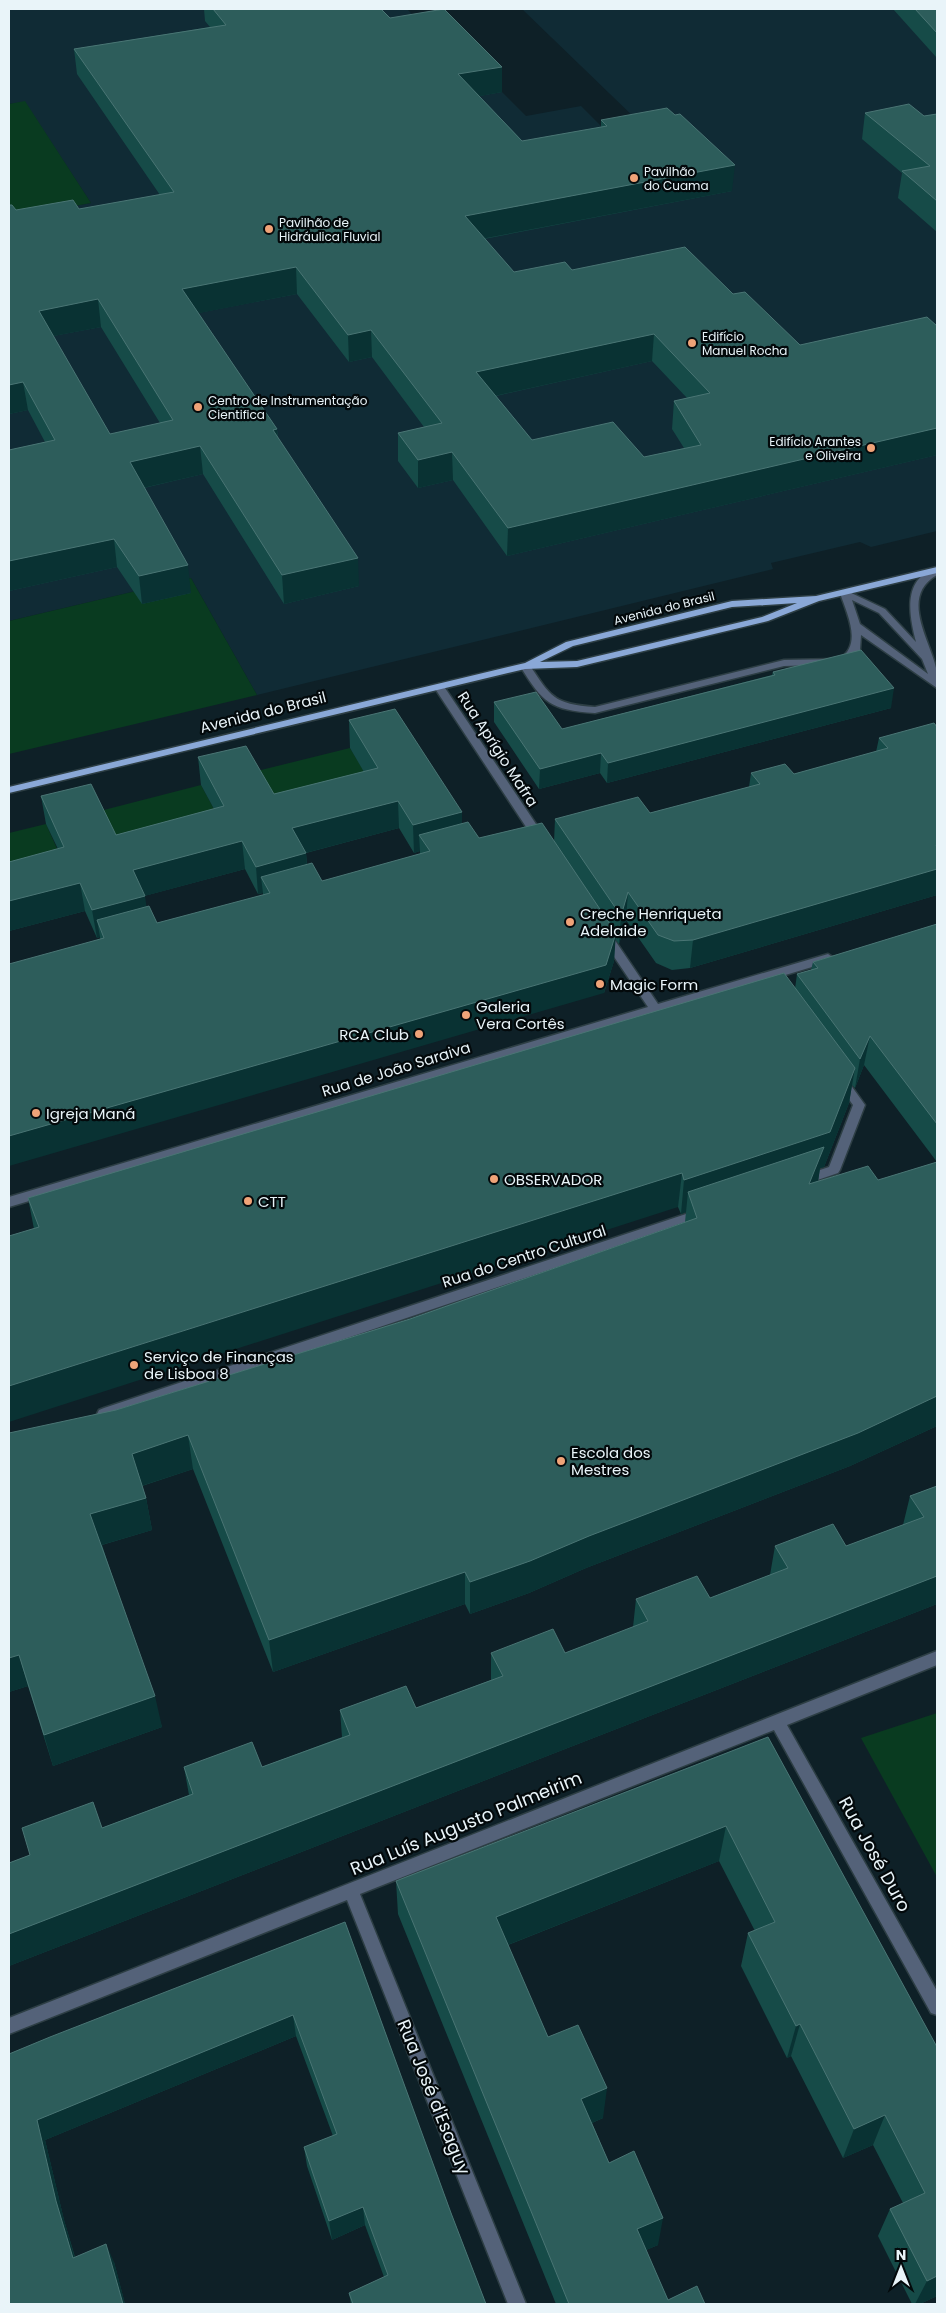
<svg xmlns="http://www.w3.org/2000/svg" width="946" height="2313" viewBox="0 0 946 2313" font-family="Poppins,sans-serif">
	<rect width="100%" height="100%" fill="#0e2027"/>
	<polygon fill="#102b35" points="9,9 407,9 433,36 502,92 526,116 581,106 604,129 639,122 522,9 937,9 937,531 871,547 860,542 771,563 773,569 257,695 191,578 9,621 9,218 91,203 25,102 9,104"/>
	<g fill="#093b20">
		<polygon points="25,101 91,203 9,218 9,104"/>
		<polygon points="191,578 257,695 9,754 9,621"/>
		<polygon points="350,748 383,802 286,820 249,773"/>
		<polygon points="201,785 228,835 130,860 96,812"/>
		<polygon points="46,824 72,882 9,891 9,833"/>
		<polygon points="937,1713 937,1877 861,1738"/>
	</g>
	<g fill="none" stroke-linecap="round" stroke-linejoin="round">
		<g stroke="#2d3e44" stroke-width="3">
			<g id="minor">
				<path d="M937,568V575C898,597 932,643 937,672C938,677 937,683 937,688L861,635L860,650L853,659L845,664L784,666L595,713C550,710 543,703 520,666L521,664H529C551,697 553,704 595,707L784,660L839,659C863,645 847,614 840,593L845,590L885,609L916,642C909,615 902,578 937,568ZM852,600L879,613L922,659L928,674L860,624Z"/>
				<polygon points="439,684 443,685 544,836 545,839 544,842 536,842 434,687"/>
				<polygon points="606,932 610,933 658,1004 828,954 834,958 832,961 9,1207 9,1197 648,1007 600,936"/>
				<polygon points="841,1076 845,1077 865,1105 840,1170 838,1173 803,1185 799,1183 797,1180 799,1177 829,1167 853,1105 835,1080"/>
				<polygon points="701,1209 706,1211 707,1214 706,1217 104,1420 99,1418 97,1414 99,1410 104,1408"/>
				<polygon points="937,1651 937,1665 787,1725 937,1991 937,2015 931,2013 774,1730 360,1894 526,2304 508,2304 347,1900 9,2034 9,2018"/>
			</g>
		</g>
		<g stroke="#2d3e44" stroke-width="3">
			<path id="major" d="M937,567V573L819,601L768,621L577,667L525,669L9,793V787L525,663L566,642L732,601L816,596ZM797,603L762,617L577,661L540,662L573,646L732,607Z"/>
		</g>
		<use href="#minor" fill="#546279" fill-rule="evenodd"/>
		<use href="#major" fill="#8aa8d7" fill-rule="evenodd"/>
	</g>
	<g fill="#164b48" fill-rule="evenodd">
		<path d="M204,9H381L390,18L502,92L479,96L522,141L601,127V120L732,191L484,239L514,272L572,270L733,294L800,345L937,326V455L507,556L453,480L418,488L398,461V433L424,427L372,357L349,362L297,294L198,313L277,429L278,438L359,586L284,604L203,474L144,488L191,593L142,604L117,567L9,591V450L45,442L28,410L9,414V205L16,210L79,209L160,195L77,74L74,49L210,27L205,21ZM101,327L160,423L110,434L53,336ZM652,361L687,398L674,401L672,429L684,448L644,457L532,440L496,396Z"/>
		<polygon points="893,9 937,9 937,58"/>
		<polygon points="865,113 924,116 937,114 937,232 898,198 902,173 862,139"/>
		<polygon points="773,672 891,708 607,783 600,773 539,789 494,722 494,702 562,729 772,675"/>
		<path d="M349,720L462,812V823L479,838L554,842L555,819L650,813L749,787L751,773L794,774L876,752L879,738L937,727V895L690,968L672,970L656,963L626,920L619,944L615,939L614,961L604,993L100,939V937L97,938L85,911L9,931V862L58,849L46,824L41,796L116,835L214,809L201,785L198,757L274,794L364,772L350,748ZM399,828L414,853L420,851V854L322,881L307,865L306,853ZM245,869L258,894L263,893V895L157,923L146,907L144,896Z"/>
		<polygon points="937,924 937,1162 864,1065 855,1088 852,1085 849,1103 824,1167 820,1168 818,1181 878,1180 937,1162 937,1426 850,1466 586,1568 529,1593 470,1614 465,1604 273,1672 193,1469 142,1486 146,1498 152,1530 102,1545 162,1727 53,1766 28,1686 9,1692 116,1410 410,1319 685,1222 686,1212 681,1214 678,1207 34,1229 28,1198 795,989 797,974 811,970 813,962"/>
		<polygon points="937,1486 937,1604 9,1966 9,1863 189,1795 184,1767 262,1767 342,1737 340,1710 416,1708 491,1680 491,1653 565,1653 633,1627 636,1599 710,1598 770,1575 775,1546 846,1546 903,1525 910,1496"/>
		<polygon points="768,1737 937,2047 937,2296 920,2304 912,2304 878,2236 890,2209 903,2203 873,2145 843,2158 791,2056 787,2058 741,1966 748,1933 755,1931 719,1861 508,1945 548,2037 603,2118 592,2123 609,2163 658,2245 646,2250 668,2300 705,2304 556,2304 398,1914 396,1881"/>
		<polygon points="345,1922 451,2213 486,2304 351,2304 349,2293 384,2277 365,2225 332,2240 307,2166 304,2147 333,2136 296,2036 45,2140 64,2220 75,2257 114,2262 125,2304 9,2304 9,2054"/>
	</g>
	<g fill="#093233">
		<polygon points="502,67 502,92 458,100 458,74"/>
		<polygon points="735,165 732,191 465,242 465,216"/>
		<polygon points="296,267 297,294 184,316 182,289"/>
		<polygon points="98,299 101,327 43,338 39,311"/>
		<polygon points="371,330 372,357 349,362 348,335"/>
		<polygon points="654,334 652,361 476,400 476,372"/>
		<polygon points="23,382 28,410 9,414 9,385"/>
		<polygon points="937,428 937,455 507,556 508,528"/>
		<polygon points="277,429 279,457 273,430"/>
		<polygon points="200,446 203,474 134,490 130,462"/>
		<polygon points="452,452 453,480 418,488 418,460"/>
		<polygon points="114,539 117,567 9,591 9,561"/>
		<polygon points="358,558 359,586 284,604 282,575"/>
		<polygon points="188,565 191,593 142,604 139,576"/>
		<polygon points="894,688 891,708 607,783 608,763"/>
		<polygon points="601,753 600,773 539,789 540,769"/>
		<polygon points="398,801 399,828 294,856 292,828"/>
		<polygon points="462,812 462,840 419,835 420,851 414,853 413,825"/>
		<polygon points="242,841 245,869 137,898 133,870"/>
		<polygon points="936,845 937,845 937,895 690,968 693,940"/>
		<polygon points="306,853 308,881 261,877 263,893 258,894 256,867"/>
		<polygon points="80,883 85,911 9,931 9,901"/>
		<polygon points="628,892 626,920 619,944 621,916"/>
		<polygon points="145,896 149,924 97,920 100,937 97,938 92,910"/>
		<polygon points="616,933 614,961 604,993 9,1166 9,1136"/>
		<polygon points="870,1036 864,1065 855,1088 860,1059"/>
		<polygon points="855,1068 849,1103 824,1167 820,1168 818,1182 809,1184 688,1192 686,1212 681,1214 684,1180"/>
		<polygon points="682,1173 678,1207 9,1422 9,1386"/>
		<polygon points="937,1396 937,1426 850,1466 586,1568 529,1593 470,1614 470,1582 589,1536"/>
		<polygon points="188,1435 193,1469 138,1487 132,1454"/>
		<polygon points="146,1498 152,1530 98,1546 90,1514"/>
		<polygon points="465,1572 465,1604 273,1672 269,1640"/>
		<polygon points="937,1576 937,1604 9,1966 9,1934"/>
		<polygon points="19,1655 28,1686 9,1692 9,1658"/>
		<polygon points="155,1696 162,1727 53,1766 44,1735"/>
		<polygon points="726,1826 719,1861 495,1950 496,1917"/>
		<polygon points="293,2015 296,2036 45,2140 64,2220 80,2276 73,2258 56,2201 37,2120"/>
		<polygon points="800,2024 791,2056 787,2058 796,2026"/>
		<polygon points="607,2088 603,2118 578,2129 581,2099"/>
		<polygon points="885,2115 873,2145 843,2158 854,2129"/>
		<polygon points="363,2207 365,2225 332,2240 329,2221"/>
		<polygon points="663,2218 658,2245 632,2256 637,2229"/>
		<polygon points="106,2244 114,2262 125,2304 123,2304"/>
		<polygon points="937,2276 937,2296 920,2304 915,2304 927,2281"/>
	</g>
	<g fill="#2d5d5b" stroke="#4a7574" fill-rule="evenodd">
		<path d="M213,9H381L390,18L444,9L502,67L458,74L522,141L607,126L601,120L667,108L675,115L680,114L735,165L465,216L514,272L565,262L572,270L685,247L733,294L745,292L800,345L927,317L937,326V428L508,528L452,452L418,460L398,433L442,423L371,330L348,335L296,267L182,289L277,429L273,430L358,558L282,575L200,446L130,462L188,565L139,576L114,539L9,561V450L55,440L23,382L9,385V205H12L16,210L73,200L79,209L174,192L74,49L226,25ZM98,299L173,420L110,434L39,311ZM654,334L710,393L674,401L701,445L644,457L613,422L532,440L476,372Z"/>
		<polygon points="915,9 937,9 937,33"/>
		<polygon points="909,104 924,116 937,114 937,201 902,171 930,166 865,113"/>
		<polygon points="861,650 894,688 608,763 601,753 540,769 494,702 536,692 562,729 775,675 773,672"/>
		<polygon points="395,709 462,812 413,825 398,801 292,828 306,853 256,867 242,841 133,870 145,896 92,910 80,883 9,901 9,862 64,847 41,796 91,784 116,835 224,806 198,757 246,746 274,794 378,768 349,720"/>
		<polygon points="934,723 937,727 937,845 936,845 937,847 937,869 693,940 674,941 658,935 628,892 621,916 555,819 638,797 650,813 760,784 751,773 785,764 794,774 888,748 879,738"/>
		<polygon points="468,822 479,838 542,823 616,933 606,965 9,1136 9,964 104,938 97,920 149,906 157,923 270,893 261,877 312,863 322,881 430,851 419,835"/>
		<polygon points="937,924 937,1124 870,1036 860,1059 797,974 818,968 813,962"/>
		<polygon points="784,973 855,1068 830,1132 684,1180 682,1173 9,1386 9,1236 39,1227 28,1198"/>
		<polygon points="824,1147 809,1184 868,1166 878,1180 937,1162 937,1396 858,1433 589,1536 530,1561 470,1582 465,1572 269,1640 188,1435 132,1454 146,1498 90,1514 155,1696 44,1735 19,1655 9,1658 9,1433 116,1410 410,1319 697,1218 688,1192"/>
		<polygon points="937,1486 937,1576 9,1934 9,1863 30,1855 22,1828 93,1802 102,1828 193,1794 184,1767 252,1742 262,1767 350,1735 340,1710 406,1686 416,1708 503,1676 491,1653 553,1629 565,1653 648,1621 636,1599 697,1576 710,1598 788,1568 775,1546 833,1524 846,1546 924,1517 910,1496"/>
		<polygon points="768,1737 937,2047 937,2276 927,2281 890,2209 925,2193 885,2115 854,2129 800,2024 796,2026 748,1933 775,1922 726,1826 496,1917 548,2037 578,2025 607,2088 581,2099 609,2163 634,2151 663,2218 637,2229 668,2300 697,2286 705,2304 569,2304 396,1881"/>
		<polygon points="345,1922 451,2213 486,2304 353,2304 349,2293 388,2275 363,2207 329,2221 304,2147 337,2134 293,2015 37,2120 56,2201 73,2258 106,2244 123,2304 9,2304 9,2054 50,2037"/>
	</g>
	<g fill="#efa378" stroke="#03090b" stroke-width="2">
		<circle cx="634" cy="178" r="5"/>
		<circle cx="269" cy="229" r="5"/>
		<circle cx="692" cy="343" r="5"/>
		<circle cx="198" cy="407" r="5"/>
		<circle cx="871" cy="448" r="5"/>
		<circle cx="570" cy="922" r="5"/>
		<circle cx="600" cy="984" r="5"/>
		<circle cx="466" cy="1015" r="5"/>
		<circle cx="419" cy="1034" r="5"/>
		<circle cx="36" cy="1113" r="5"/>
		<circle cx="494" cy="1179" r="5"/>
		<circle cx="248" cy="1201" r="5"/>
		<circle cx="134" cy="1365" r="5"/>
		<circle cx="561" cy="1461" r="5"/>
	</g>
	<g text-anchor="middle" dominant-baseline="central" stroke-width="4.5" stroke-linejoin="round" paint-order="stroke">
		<g font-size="12" fill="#e9f4f9" stroke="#03090b" text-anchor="start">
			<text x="644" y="171">Pavilhão<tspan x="644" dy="14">do Cuama</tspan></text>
			<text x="279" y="222">Pavilhão de<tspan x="279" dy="14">Hidráulica Fluvial</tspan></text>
			<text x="702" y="336">Edifício<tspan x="702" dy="14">Manuel Rocha</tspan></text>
			<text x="208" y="400">Centro de Instrumentação<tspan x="208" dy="14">Cientifica</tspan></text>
			<text x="861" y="441" text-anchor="end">Edifício Arantes<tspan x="861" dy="14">e Oliveira</tspan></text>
		</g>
		<g font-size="12" fill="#e9f4f9" stroke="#03090b">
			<text transform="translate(664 608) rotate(-14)">Avenida do Brasil</text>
		</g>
		<g font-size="15" fill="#e9f4f9" stroke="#03090b">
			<text transform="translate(263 712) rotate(-14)">Avenida do Brasil</text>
			<text transform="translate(498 749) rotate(57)">Rua Aprígio Mafra</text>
			<text transform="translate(396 1069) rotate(-17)">Rua de João Saraiva</text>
			<text transform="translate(524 1256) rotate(-18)">Rua do Centro Cultural</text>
		</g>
		<g font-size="15" fill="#e9f4f9" stroke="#03090b" text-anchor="start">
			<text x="580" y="913">Creche Henriqueta<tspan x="580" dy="17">Adelaide</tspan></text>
			<text x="610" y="984">Magic Form</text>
			<text x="476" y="1006">Galeria<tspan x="476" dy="17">Vera Cortês</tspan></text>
			<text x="409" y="1034" text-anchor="end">RCA Club</text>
			<text x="46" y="1113">Igreja Maná</text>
			<text x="504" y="1179">OBSERVADOR</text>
			<text x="258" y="1201">CTT</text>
			<text x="144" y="1356">Serviço de Finanças<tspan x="144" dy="17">de Lisboa 8</tspan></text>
			<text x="571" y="1452">Escola dos<tspan x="571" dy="17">Mestres</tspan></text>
		</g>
		<g font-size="18" fill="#e9f4f9" stroke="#03090b">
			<text transform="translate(466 1823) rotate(-22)">Rua Luís Augusto Palmeirim</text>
			<text transform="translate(875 1854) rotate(61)">Rua José Duro</text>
			<text transform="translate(434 2097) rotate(68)">Rua José d'Esaguy</text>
		</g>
	</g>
	<rect width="946" height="2313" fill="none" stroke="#e9f4f9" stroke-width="20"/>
	<g transform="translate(901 2268)" stroke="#03090b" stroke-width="4" paint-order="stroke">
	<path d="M0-4L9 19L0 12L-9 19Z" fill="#e9f4f9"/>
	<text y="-8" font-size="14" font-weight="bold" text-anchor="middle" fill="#e9f4f9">N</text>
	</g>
</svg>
